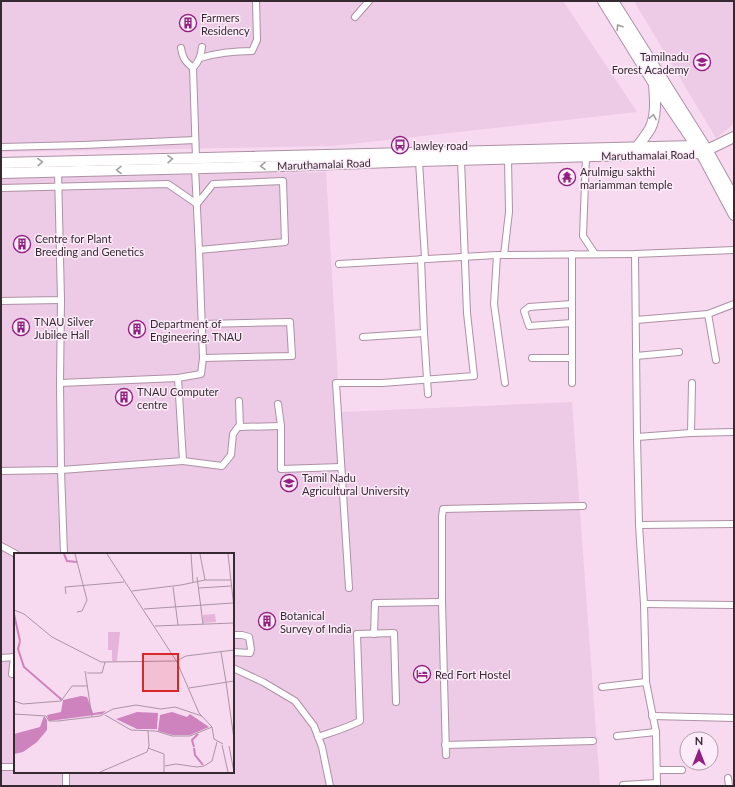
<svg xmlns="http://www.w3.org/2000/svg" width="735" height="787" viewBox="0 0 735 787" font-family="Lato,sans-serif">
	<rect width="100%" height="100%" fill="#f8daf0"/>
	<g fill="#edcae5" fill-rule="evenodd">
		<polygon points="1,1 563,1 637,112 333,146 1,152"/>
		<polygon points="634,1 734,1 734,124 716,138"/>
		<path d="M326,172L340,412L572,402L600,786H1V178ZM15,554H233V772H15Z"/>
	</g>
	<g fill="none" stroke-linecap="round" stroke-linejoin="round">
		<g stroke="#ad91a6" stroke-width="8">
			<g id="street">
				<polyline points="355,17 369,1"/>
				<path d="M181,48C183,59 185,61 193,68L196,159"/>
				<path d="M200,58C217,53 234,51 252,51L257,40L256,1"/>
				<path d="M193,68C199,61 201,56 202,47"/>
				<polyline points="1,147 83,145 195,140"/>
				<polyline points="586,156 583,236 595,254"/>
				<polyline points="419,161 425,258"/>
				<polyline points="195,168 199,250"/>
				<polyline points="1,188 168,184 197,204 213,184 283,181 285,242 199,250 203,358 201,374 178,378 183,461 61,470 1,471"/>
				<polyline points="635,254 637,437 639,525 644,604 646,682 656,732 657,786"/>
				<polyline points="497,255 494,304 505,383"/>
				<polyline points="504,255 509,212 508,159"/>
				<polyline points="421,259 424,333 428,394"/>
				<polyline points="339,264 497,255 635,254 734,250"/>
				<polyline points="61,300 60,383 178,378"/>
				<polyline points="1,301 61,300 58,171"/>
				<polyline points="708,314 716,360"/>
				<polyline points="636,320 708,314 734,304"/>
				<polyline points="572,323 529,326 524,311 529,307 572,304"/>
				<polyline points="202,324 290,322 292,356 203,358"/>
				<polyline points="363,337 424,333"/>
				<polyline points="636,356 679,352"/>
				<polyline points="532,358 572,358"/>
				<polyline points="60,383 61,470 64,554"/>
				<polyline points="572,383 572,254"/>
				<polyline points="239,401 240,427"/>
				<polyline points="278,404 281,426 281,469 341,467"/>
				<polyline points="691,433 692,383"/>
				<polyline points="637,437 691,433 734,432"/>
				<polyline points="183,461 222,466 231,455 233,434 238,427 281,426"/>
				<polyline points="639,525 734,524"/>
				<polyline points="1,546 16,554"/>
				<polyline points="349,588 336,383 382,383 474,376 467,313 461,160"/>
				<polyline points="644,604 734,605"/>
				<polyline points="374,634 375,603 442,602"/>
				<polyline points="233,635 242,635 249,637 251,649 250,653 233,652"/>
				<polyline points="1,658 15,657"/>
				<polyline points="233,668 263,682 295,701 314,726 322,747 330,786"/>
				<polyline points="12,674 14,657"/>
				<polyline points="602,687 646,682"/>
				<polyline points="652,716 734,718"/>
				<polyline points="617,736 656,732"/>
				<path d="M318,737C332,732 347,728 360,721L357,634L394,633L396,702"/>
				<polyline points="445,745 593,741"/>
				<polyline points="446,755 442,602 442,517 443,509 583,506"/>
				<polyline points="1,767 15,767"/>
				<polyline points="657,770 682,770"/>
				<polyline points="66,772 66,786"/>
				<polyline points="728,778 729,786"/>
				<polyline points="623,785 657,783"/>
			</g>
		</g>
		<g stroke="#ad91a6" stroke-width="12">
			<g id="primary">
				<polyline points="603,1 653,82 701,153 734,215"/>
				<polyline points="613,1 707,150 734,198"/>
				<path d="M637,147C642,141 646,135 650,129C657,115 655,98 654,84"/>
				<polyline points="1,163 696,146 707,150"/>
				<polyline points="1,173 283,166 419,161 701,153 734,137"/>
			</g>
		</g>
		<use href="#street" stroke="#fff" stroke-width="6"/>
		<use href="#primary" stroke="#fff" stroke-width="10"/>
	</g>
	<defs><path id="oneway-chevron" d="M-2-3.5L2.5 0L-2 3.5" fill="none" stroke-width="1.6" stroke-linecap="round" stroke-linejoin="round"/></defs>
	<g stroke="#a49fa3">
		<use href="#oneway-chevron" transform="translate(619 27) rotate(-122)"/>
		<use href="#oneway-chevron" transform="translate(653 117) rotate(-78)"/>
		<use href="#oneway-chevron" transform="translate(170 159) rotate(-1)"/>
		<use href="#oneway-chevron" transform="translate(40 162) rotate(-1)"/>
		<use href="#oneway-chevron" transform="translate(263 166) rotate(179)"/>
		<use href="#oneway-chevron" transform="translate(119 170) rotate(179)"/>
	</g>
	<defs>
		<g id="building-ring" transform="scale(0.9)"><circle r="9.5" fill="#fdebf9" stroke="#912081" stroke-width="1.5"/><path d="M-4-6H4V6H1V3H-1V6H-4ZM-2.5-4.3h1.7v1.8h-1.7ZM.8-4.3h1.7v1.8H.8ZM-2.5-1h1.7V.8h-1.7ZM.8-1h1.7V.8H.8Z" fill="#912081"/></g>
		<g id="university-ring" transform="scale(0.9)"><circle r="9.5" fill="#fdebf9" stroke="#912081" stroke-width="1.5"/><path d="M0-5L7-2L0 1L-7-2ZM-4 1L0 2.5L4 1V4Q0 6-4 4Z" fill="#912081"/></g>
		<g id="bus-ring" transform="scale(0.9)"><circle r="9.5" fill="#fdebf9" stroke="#912081" stroke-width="1.5"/><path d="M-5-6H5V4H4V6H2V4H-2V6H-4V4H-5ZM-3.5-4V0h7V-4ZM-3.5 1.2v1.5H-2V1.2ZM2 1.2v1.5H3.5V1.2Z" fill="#912081"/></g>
		<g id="temple-ring" transform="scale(0.9)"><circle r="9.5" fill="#fdebf9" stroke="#912081" stroke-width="1.5"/><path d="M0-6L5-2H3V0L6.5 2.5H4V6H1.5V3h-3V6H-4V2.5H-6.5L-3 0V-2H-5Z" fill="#912081"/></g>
		<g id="hotel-ring" transform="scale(0.9)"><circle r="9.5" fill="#fdebf9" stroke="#912081" stroke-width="1.5"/><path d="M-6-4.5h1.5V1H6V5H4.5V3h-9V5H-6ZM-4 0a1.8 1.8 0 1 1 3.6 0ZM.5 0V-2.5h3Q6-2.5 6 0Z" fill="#912081"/></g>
	</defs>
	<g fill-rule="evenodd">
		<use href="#building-ring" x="188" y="23"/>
		<use href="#university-ring" x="702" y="62"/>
		<use href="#bus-ring" x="400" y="145"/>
		<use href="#temple-ring" x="567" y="177"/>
		<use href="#building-ring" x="22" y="244"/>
		<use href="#building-ring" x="21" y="327"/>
		<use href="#building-ring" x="137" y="329"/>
		<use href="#building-ring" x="124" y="397"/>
		<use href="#university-ring" x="289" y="483"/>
		<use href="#building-ring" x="267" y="621"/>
		<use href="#hotel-ring" x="422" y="674"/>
	</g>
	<g text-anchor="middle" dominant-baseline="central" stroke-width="3" stroke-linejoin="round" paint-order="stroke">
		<g font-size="11" fill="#352a32" stroke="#fdebf9" text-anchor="start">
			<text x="201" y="17">Farmers<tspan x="201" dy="13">Residency</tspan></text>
			<text x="689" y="56" text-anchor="end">Tamilnadu<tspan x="689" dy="13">Forest Academy</tspan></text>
			<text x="413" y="145">lawley road</text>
			<text x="580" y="171">Arulmigu sakthi<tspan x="580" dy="13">mariamman temple</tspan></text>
			<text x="35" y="238">Centre for Plant<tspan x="35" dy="13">Breeding and Genetics</tspan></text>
			<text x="34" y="321">TNAU Silver<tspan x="34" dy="13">Jubilee Hall</tspan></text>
			<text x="150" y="323">Department of<tspan x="150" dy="13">Engineering, TNAU</tspan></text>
			<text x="137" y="391">TNAU Computer<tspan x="137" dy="13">centre</tspan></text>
			<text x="302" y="477">Tamil Nadu<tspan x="302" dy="13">Agricultural University</tspan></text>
			<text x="280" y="615">Botanical<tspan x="280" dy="13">Survey of India</tspan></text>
			<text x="435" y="674">Red Fort Hostel</text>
		</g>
		<g font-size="11" fill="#352a32" stroke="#fdebf9">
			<text transform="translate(648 155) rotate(-1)">Maruthamalai Road</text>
			<text transform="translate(324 164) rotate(-2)">Maruthamalai Road</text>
		</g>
	</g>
	<g transform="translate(14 553)">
		<rect width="220" height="220" fill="#f8daf0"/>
		<path d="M201,61L202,69L189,70V62Z" fill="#e6b4da"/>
		<path d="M94,79H106L103,108H98V97H94Z" fill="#e6b4da"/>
		<path d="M67,143L73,144L79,160L92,158L88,161L35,168L33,162L47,159L49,147ZM123,159L144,160L143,176H123L102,166ZM158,159L173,164L176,161L195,174L176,182H158L144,178L146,162ZM30,163L33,167V177L23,189L9,199L0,201V181L26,174Z" fill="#ce82be"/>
		<path fill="none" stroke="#ce82be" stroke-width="2" d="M50,1L53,8L63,9M0,61L6,88M6,88L4,96L10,114L48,147M180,194L178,187L184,181M180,195L181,202L189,212"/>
		<path fill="none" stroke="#aa94a4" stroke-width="1" d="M61,1L73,47L68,58L63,59M93,1L163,109L185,160L198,174L200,186L209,191M177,1L179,29M186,1L191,27M214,1L220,55M183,24L189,71M159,34L164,72M185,35L217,33M118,38L167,32L191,27H217M52,41L51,34L110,29M130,56L219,50M0,57L10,61L38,84L87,109L162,108L172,103L220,97M141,73L220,70M207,99L212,129M71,118L78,164M73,120H88L91,109M212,129L220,186M175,135L220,128M0,148L9,151L47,148L58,133H74M0,161L32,163L35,168H44L86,163L99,156L122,152L147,156L161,154L188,163M91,162L117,177L142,178L158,183H176L198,174M208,192L214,219M215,193L220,219M134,195L150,201V219M151,213L162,211L183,214L190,213L198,208L203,189M86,219L133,199L135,193L134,178"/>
		<path fill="#d62828" fill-opacity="0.15" stroke="#d62828" stroke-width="2" d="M129,101H164V138H129Z"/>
		<rect width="220" height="220" fill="none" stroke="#352a32" stroke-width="2"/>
	</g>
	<rect width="735" height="787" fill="none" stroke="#352a32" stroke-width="4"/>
	<g transform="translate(699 751)"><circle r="19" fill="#fdebf9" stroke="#ad9ea9"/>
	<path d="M0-3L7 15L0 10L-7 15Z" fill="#912081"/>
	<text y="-6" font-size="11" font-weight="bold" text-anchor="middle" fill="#352a32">N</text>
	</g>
</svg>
